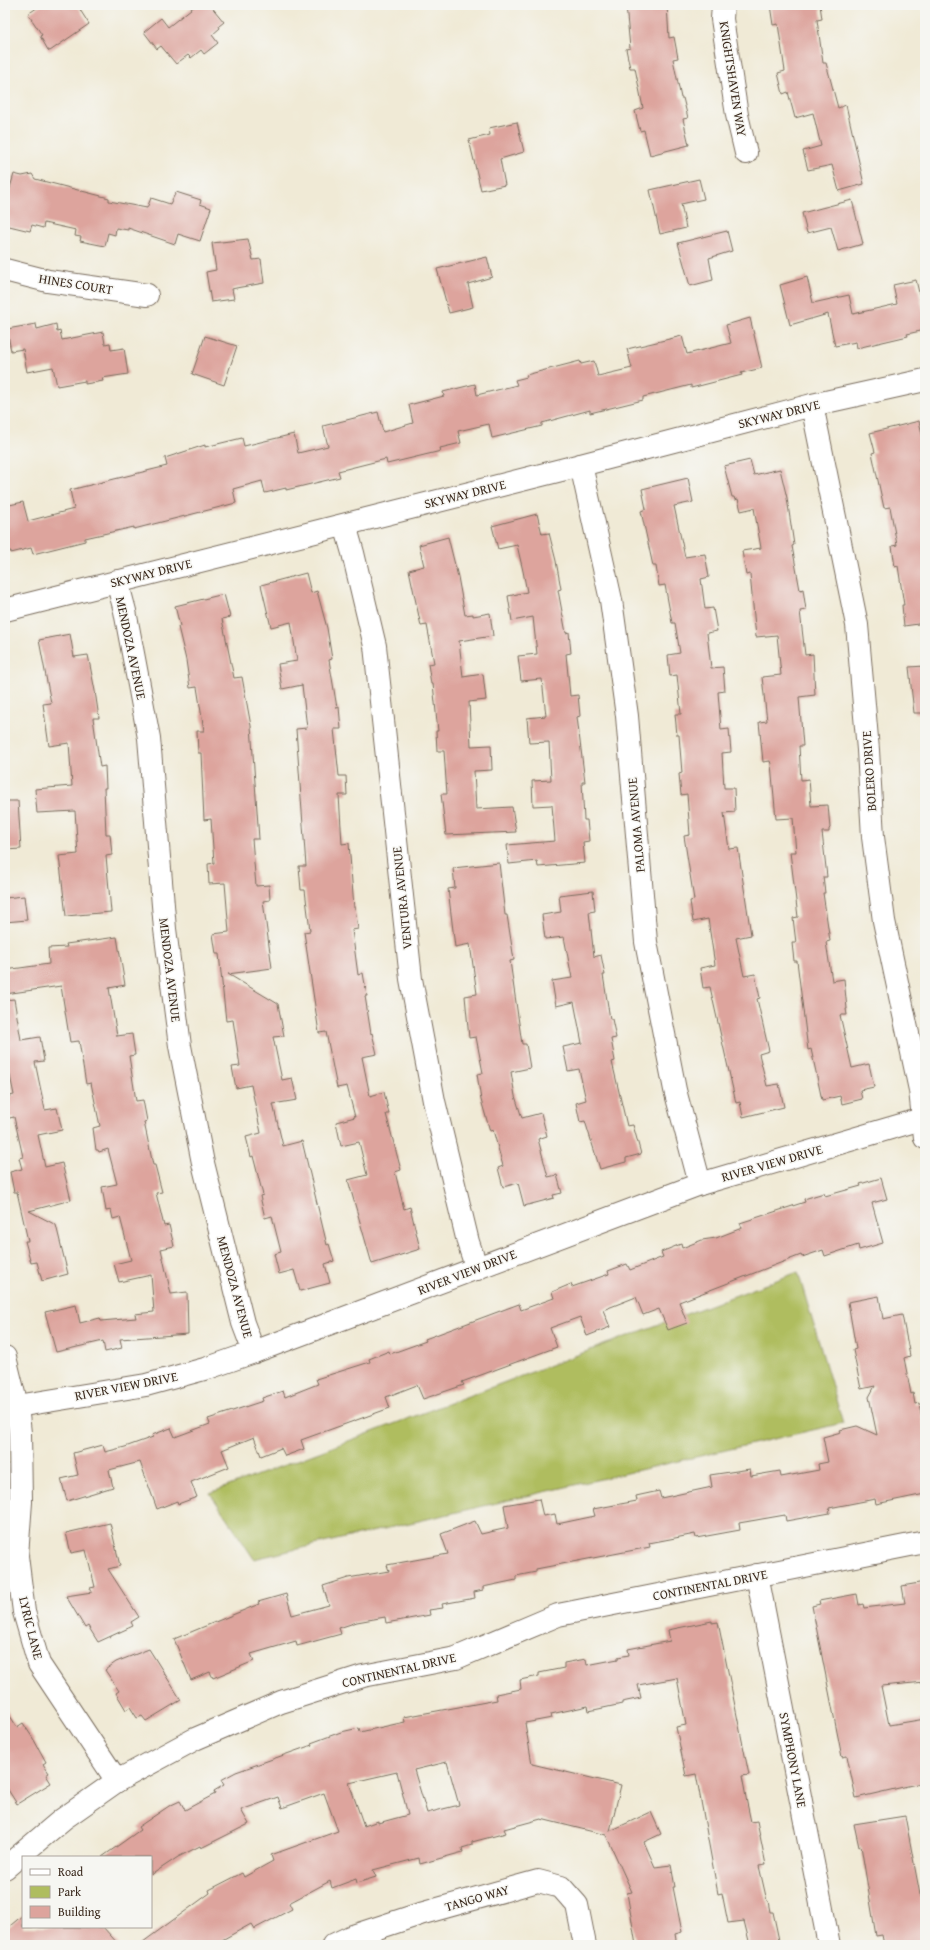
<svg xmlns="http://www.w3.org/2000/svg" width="930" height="1950" viewBox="0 0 930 1950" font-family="'Gentium Book Plus',serif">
	<rect width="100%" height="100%" fill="#f6f6f2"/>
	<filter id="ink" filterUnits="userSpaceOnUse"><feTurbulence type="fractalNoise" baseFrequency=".025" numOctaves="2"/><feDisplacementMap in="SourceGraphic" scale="8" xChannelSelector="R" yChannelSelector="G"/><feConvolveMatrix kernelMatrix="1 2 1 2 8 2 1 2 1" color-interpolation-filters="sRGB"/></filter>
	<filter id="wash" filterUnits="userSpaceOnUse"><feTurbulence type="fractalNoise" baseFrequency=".012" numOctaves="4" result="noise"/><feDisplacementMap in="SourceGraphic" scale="16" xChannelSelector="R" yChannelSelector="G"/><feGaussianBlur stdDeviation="0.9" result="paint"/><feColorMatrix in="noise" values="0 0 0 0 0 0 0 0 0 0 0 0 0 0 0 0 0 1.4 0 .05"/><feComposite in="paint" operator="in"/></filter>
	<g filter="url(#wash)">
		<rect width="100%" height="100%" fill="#f0ead6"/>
		<polygon fill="#afbd5f" stroke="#75743e" points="798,1272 843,1423 254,1559 210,1493"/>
		<g id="blocks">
			<g fill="#dda49d" fill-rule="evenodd">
				<polygon points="41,5 77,5 89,24 50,51 48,50 40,36 42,35 28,14"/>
				<polygon points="196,5 210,5 224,22 219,26 220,28 212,35 218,43 204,54 201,50 191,58 188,55 176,64 161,46 157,49 144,32 161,18 168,27"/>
				<polygon points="626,5 667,5 669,38 674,37 678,58 673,59 681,98 683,98 688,118 683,119 689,145 650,155 644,130 640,131 635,111 643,108 635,68 630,68 626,49 630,48"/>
				<polygon points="770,5 820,5 822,19 817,20 823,63 826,63 838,108 846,105 864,184 839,191 832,165 808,170 803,151 821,146 813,113 795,118 788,92 783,94 778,73 785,71 778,24 773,25"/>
				<polygon points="517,122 524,152 500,159 505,185 481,190 469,140 490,135 489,128"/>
				<polygon points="14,174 22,176 32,174 35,179 109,198 109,201 147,208 151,198 170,204 176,192 201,200 200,204 211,208 200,241 178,234 175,244 128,228 128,230 116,228 115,235 108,233 105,246 80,241 81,237 75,236 76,230 44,223 43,228 32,225 30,231 5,225 5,205"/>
				<polygon points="699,179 704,199 681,204 686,228 660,234 650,190"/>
				<polygon points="852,200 863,244 838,251 831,227 807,233 802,213"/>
				<polygon points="727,231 732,251 709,258 713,280 690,286 678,243"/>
				<polygon points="248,239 253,260 261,259 264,283 236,288 232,289 234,299 211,302 206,272 216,270 212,243"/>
				<polygon points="487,257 492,277 468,284 473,307 449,313 437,269"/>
				<polygon points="807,277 813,303 849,295 853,314 897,304 893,285 916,280 925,318 925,330 907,334 908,336 857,348 856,342 835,346 828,314 790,325 780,285"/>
				<polygon points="750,318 762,368 741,373 742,375 691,388 691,385 643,397 643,400 590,413 590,410 542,423 542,426 492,438 489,424 458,431 461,443 440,448 441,451 387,464 386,459 338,471 340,477 286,490 286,488 265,493 262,481 233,489 236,503 134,529 134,527 85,538 85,541 33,554 31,548 11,553 11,551 5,552 5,506 23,502 28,521 74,509 70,490 167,466 165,458 205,445 205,447 242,438 244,446 294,434 298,453 328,446 323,426 378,412 383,432 413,423 409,405 444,396 443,392 475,384 477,395 517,385 515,380 527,377 526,375 580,361 581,364 594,361 598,376 632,368 627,349 682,336 687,354 731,343 726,325"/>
				<polygon points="36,324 37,329 56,324 57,332 60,331 62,340 103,332 105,344 110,343 111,350 124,348 128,374 102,378 103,381 85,384 85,381 57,386 53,367 27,372 23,349 11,351 7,329"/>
				<polygon points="205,336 237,346 224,385 192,374"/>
				<polygon points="919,421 925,447 925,458 920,459 925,484 925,623 904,626 902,605 904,605 898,566 895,567 892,546 897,545 890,507 884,508 872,453 875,452 870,433"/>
				<polygon points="750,460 754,475 780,469 787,498 794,545 792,546 800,590 803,589 806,610 800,611 805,655 813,654 815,695 799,697 803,746 799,746 801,780 809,779 811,806 828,805 830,828 829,829 829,832 822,832 827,877 823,877 825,893 823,893 830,941 826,942 832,981 844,979 847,1009 846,1009 847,1015 840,1015 852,1068 869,1064 874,1087 860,1090 862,1099 842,1104 840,1096 822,1100 811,1049 808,1050 797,961 794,961 792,943 796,943 793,918 798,917 790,852 796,852 793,818 776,819 771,764 770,761 763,762 759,722 767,721 762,677 781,675 777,635 756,637 750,574 746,575 742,551 761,548 754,508 741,511 738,499 735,500 734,497 732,497 724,466"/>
				<polygon points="688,478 693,502 674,506 685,557 705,554 709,577 701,579 705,609 713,608 717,631 707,633 711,668 723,667 725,691 718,692 721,730 729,729 731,752 722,753 724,788 734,788 735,812 724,813 729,849 738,848 751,935 736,938 744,976 755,974 760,998 757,999 769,1051 759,1054 767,1086 779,1084 784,1107 743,1117 740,1102 736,1103 710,987 703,988 700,968 715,965 708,919 693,922 690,901 694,900 684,836 690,835 687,794 681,795 679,774 682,773 679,735 677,735 675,714 681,714 677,675 670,676 668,655 680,653 675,623 672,623 665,585 659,586 656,566 653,566 641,511 646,509 642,489"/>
				<polygon points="537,514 542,534 549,533 556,561 561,589 558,590 566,633 569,632 571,653 566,654 570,696 578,695 580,716 577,717 585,782 582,782 584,820 587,820 589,841 583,842 585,863 538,867 537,861 509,864 507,845 555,841 552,805 533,806 532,781 551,780 549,742 529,743 527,718 546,716 542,679 521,681 518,656 537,654 533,617 512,621 508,596 527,592 523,571 517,545 498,549 492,526"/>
				<polygon points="448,537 458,577 465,615 473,614 473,616 490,613 493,636 459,641 463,677 483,674 486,700 469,702 471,746 491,745 492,770 474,771 476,809 512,807 516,832 446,835 441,794 447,794 444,751 437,751 436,731 438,731 433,684 431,684 428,664 434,663 427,625 421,626 409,570 424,566 419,545"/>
				<polygon points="306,573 311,593 317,591 327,628 332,659 329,660 337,708 339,707 341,729 334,729 339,776 346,776 347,795 339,795 342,844 349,843 354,908 355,908 358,929 352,930 358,975 363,973 367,996 365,996 371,1034 372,1033 377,1054 362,1057 370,1096 384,1092 389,1114 386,1114 401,1170 395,1172 404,1209 410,1207 420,1249 372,1264 348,1180 367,1175 359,1142 341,1146 336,1122 355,1117 347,1086 337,1088 326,1032 319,1033 304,932 310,931 305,890 301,890 299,866 306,866 296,729 307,728 302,685 282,689 278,664 297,661 291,622 271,627 261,585"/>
				<polygon points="224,594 230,617 222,619 234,678 242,677 251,726 259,839 252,839 256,886 269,885 270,900 263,901 272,968 228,974 278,1004 284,1036 273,1037 282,1080 292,1078 297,1100 273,1104 283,1146 302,1141 327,1245 329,1244 334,1261 325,1264 330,1283 300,1291 294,1270 279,1274 274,1254 281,1252 272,1216 265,1218 260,1196 263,1195 253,1156 251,1157 246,1137 261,1133 251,1085 236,1088 232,1067 240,1066 233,1020 226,1021 219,954 216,954 213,934 229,932 225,883 209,884 208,864 214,863 211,819 204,820 201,753 198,753 197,731 204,731 197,687 190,688 186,660 178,627 180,626 175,606"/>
				<polygon points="70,634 74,657 88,655 95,691 99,718 93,718 100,767 105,766 106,788 104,788 106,834 110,834 112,855 106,856 111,912 66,916 59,856 78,854 75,811 37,813 35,789 72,786 69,743 49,746 43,704 51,703 39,640"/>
				<polygon points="925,666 925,713 914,713 909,667"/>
				<polygon points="5,801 18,801 21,849 5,850"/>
				<polygon points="499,863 505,915 507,915 514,960 510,961 522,1044 526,1044 530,1068 511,1072 515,1096 522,1118 541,1113 547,1136 538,1139 548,1177 557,1175 562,1193 553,1195 554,1198 524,1206 518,1183 503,1187 498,1168 503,1166 493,1130 490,1131 481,1100 477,1074 483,1073 476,1037 469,1038 465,996 477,994 470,944 455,947 448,889 455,888 453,868"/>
				<polygon points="593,891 595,911 589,912 594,957 601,955 605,975 603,975 610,1019 612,1019 616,1038 611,1039 615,1061 612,1062 627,1126 633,1125 641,1154 626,1158 626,1162 600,1169 585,1121 580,1122 576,1103 586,1100 579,1069 568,1071 563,1047 582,1043 574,1002 556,1006 552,981 572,978 564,937 545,939 542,915 561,912 559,895"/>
				<polygon points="24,896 27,920 5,922 5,898"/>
				<polygon points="117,937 125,985 109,988 117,1036 132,1034 135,1055 129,1056 136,1101 143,1100 147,1121 144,1122 153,1165 155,1165 162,1192 156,1193 164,1226 169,1225 174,1246 161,1249 171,1294 187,1292 188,1334 120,1339 122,1348 105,1352 103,1341 56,1352 45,1312 76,1305 80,1323 100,1318 101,1321 136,1318 135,1314 154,1312 151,1275 119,1282 114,1264 131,1260 120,1217 113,1219 111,1210 106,1211 102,1187 117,1184 108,1149 99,1152 98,1150 96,1150 93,1128 100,1126 91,1083 86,1084 79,1041 70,1042 61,986 5,994 5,970 49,964 48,948 67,947 66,944"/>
				<polygon points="14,999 21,1040 40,1037 44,1061 35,1062 45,1110 57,1108 62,1130 38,1135 45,1167 62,1163 71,1200 29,1211 56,1225 68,1274 42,1281 37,1262 31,1263 25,1241 28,1241 17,1192 14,1192 10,1172 22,1169 19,1158 23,1157 14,1117 5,1119 5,1097 14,1095 8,1066 5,1066 5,1000"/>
				<polygon points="881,1178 887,1199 872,1203 883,1243 859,1250 858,1245 825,1256 823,1250 802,1257 801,1255 679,1302 687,1323 668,1330 659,1309 643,1315 636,1297 603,1310 610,1327 587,1336 580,1317 550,1328 557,1347 462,1382 464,1385 423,1399 417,1385 386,1397 390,1408 301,1440 304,1449 285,1456 281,1448 261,1456 254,1437 222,1450 229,1467 191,1482 197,1497 178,1504 177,1501 157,1509 140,1462 109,1470 113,1487 67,1501 61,1479 78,1475 73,1453 103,1445 105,1452 125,1447 153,1437 152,1435 171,1428 175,1437 210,1424 208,1419 263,1401 262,1398 283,1391 285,1397 318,1384 316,1379 370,1362 369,1359 389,1351 390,1354 426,1341 425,1339 519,1304 521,1310 554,1298 552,1292 571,1284 572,1287 609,1274 608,1271 627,1264 630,1270 663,1257 661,1252 681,1244 682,1248 702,1240 716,1238 742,1228 740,1223 805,1202 804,1199 824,1193 825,1196 861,1186 860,1184"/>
				<polygon points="879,1296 883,1319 902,1315 910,1356 904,1358 911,1394 913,1393 915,1404 919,1403 925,1435 925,1494 876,1504 875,1499 829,1508 830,1513 786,1521 785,1515 739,1523 740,1530 696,1538 695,1534 670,1539 649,1543 650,1547 536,1569 536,1572 516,1576 516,1580 483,1587 483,1590 474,1592 475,1598 442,1604 443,1608 429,1610 430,1615 386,1623 385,1617 357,1622 339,1628 341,1634 297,1646 296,1641 251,1654 254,1661 213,1678 210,1672 191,1680 174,1639 259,1604 258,1602 286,1594 292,1615 329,1605 323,1586 348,1578 389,1571 387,1565 448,1554 441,1534 475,1521 481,1534 508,1528 504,1505 539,1499 543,1516 555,1514 557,1524 595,1516 593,1509 637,1501 636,1496 659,1491 661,1498 712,1487 710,1475 750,1469 751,1476 780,1471 781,1477 819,1470 818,1464 828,1462 823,1437 841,1432 840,1430 857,1426 877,1435 869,1397 875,1386 861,1389 853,1350 856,1349 848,1302"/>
				<polygon points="110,1523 120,1566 108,1569 139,1617 131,1622 133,1626 98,1642 88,1626 85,1628 66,1596 92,1592 90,1588 95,1587 86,1550 71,1553 66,1533"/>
				<polygon points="925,1582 925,1682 881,1686 889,1725 925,1719 925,1782 856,1798 847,1756 842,1757 812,1606 820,1604 819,1601 857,1594 859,1605 863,1604 864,1608 905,1603 902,1586"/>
				<path d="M712,1621V1623L718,1622L749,1775L742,1776L747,1803L751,1822L757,1821L766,1865L759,1866L767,1901H768L770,1912H773L780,1945H750L744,1921L728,1923L722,1893L718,1894L696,1774L686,1776L676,1727L686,1725L677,1678L638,1685L641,1698L622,1702V1704L589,1711L588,1706L551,1714L552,1718L525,1723L532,1764L621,1785L610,1831L651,1812L661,1834L644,1842L655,1867L671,1865L675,1887H673L682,1932L675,1934L677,1945H636L627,1893L632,1892L606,1835L541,1819L504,1829L506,1833L472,1842V1845L462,1848L463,1852L420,1864L419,1858L373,1870L376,1877L357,1883L356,1879L332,1888L330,1881L289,1903L292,1909L254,1929L251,1924L213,1945H139L210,1893L209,1890L242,1873L244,1877L273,1861L271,1855L338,1831L324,1793L282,1808L278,1797L241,1810L249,1824L201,1848L200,1846L178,1857L151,1875V1857H102L140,1830L138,1827L169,1806L180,1801L185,1810L215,1794L214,1791L224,1785L221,1780L236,1772L312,1745L311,1743L341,1732L359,1728L360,1732L405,1722L404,1717L497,1700L496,1694L521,1689L520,1680L539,1676V1673L564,1668V1663L586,1659L587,1665L618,1659V1657L629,1655L628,1649L670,1641L668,1630ZM447,1762L459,1805L427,1813L414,1770ZM397,1772L408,1815L378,1823V1821L364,1826L349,1783Z"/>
				<polygon points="149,1649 181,1700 146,1721 142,1716 137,1718 130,1707 126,1710 116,1693 119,1691 105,1670 116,1662"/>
				<polygon points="5,1708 17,1727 23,1723 34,1740 46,1762 43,1764 49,1773 46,1775 51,1783 17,1804 5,1785"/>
				<polygon points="905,1816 925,1921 925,1945 884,1945 882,1935 876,1936 861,1846 859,1847 854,1824"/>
				<polygon points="23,1915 23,1927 103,1927 119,1945 5,1945 5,1930"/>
			</g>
		</g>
	</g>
	<g filter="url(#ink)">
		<use href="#blocks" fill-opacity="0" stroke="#7a6d5e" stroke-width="1"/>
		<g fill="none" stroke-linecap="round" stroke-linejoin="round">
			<g stroke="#7a6d5e" stroke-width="24">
				<g id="minor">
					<polyline points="723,5 722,19 737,115 746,153"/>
					<polyline points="5,270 48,281 147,295"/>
					<polyline points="812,405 857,625 868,750 873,837 884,921 920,1090 925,1138"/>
					<polyline points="581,465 611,600 627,716 646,942 675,1090 700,1184"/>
					<polyline points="345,525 353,553 375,646 411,979 434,1101 468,1242 477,1269"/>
					<polyline points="117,581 125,611 149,738 165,929 180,1046 203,1163 243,1323 254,1352"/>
					<polyline points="5,610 581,465 812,405 925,380"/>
					<polyline points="5,1357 17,1406 20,1433 21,1502 17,1556 24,1612 39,1664 117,1781"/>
					<polyline points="5,1408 146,1385 208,1368 254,1352 700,1184 925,1118"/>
					<polyline points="757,1575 829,1945"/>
					<polyline points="5,1868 63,1819 117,1781 195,1739 281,1702 363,1676 456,1658 558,1615 925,1542"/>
					<polyline points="333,1945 350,1937 420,1914 538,1881 561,1887 577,1905 585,1945"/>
				</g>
			</g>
			<use href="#minor" stroke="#fff" stroke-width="22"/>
		</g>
	</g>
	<g text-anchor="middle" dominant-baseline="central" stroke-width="3" stroke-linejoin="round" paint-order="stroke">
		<g font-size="13" fill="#3b2a1e" stroke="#f6f6f2">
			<text transform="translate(733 79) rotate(81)">KNIGHTSHAVEN WAY</text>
			<text transform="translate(76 284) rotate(9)">HINES COURT</text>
			<text transform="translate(779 414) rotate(-14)">SKYWAY DRIVE</text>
			<text transform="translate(465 494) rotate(-14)">SKYWAY DRIVE</text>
			<text transform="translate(151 573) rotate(-14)">SKYWAY DRIVE</text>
			<text transform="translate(131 648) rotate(78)">MENDOZA AVENUE</text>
			<text transform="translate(869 771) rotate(-94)">BOLERO DRIVE</text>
			<text transform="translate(636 825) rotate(-95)">PALOMA AVENUE</text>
			<text transform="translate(402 898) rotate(-96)">VENTURA AVENUE</text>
			<text transform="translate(170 970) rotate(83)">MENDOZA AVENUE</text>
			<text transform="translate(772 1163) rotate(-16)">RIVER VIEW DRIVE</text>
			<text transform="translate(467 1272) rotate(-21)">RIVER VIEW DRIVE</text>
			<text transform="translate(235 1287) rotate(75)">MENDOZA AVENUE</text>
			<text transform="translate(126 1386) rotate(-11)">RIVER VIEW DRIVE</text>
			<text transform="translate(710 1585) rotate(-11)">CONTINENTAL DRIVE</text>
			<text transform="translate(31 1628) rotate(76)">LYRIC LANE</text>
			<text transform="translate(399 1670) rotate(-13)">CONTINENTAL DRIVE</text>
			<text transform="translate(793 1760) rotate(79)">SYMPHONY LANE</text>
			<text transform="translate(477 1898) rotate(-16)">TANGO WAY</text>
		</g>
	</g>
	<rect width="930" height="1950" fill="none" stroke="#f6f6f2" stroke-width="20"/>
	<rect x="22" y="1856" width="130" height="72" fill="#f6f6f2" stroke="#aba49d"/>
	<rect x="30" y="1869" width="20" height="6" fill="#ffffff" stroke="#aba49d"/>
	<text x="58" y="1876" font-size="12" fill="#3b2a1e">Road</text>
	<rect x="30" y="1886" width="20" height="12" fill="#afbd5f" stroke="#aba49d"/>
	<text x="58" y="1896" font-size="12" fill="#3b2a1e">Park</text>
	<rect x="30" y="1906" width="20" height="12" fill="#dda49d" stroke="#aba49d"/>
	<text x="58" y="1916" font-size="12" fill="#3b2a1e">Building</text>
</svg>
